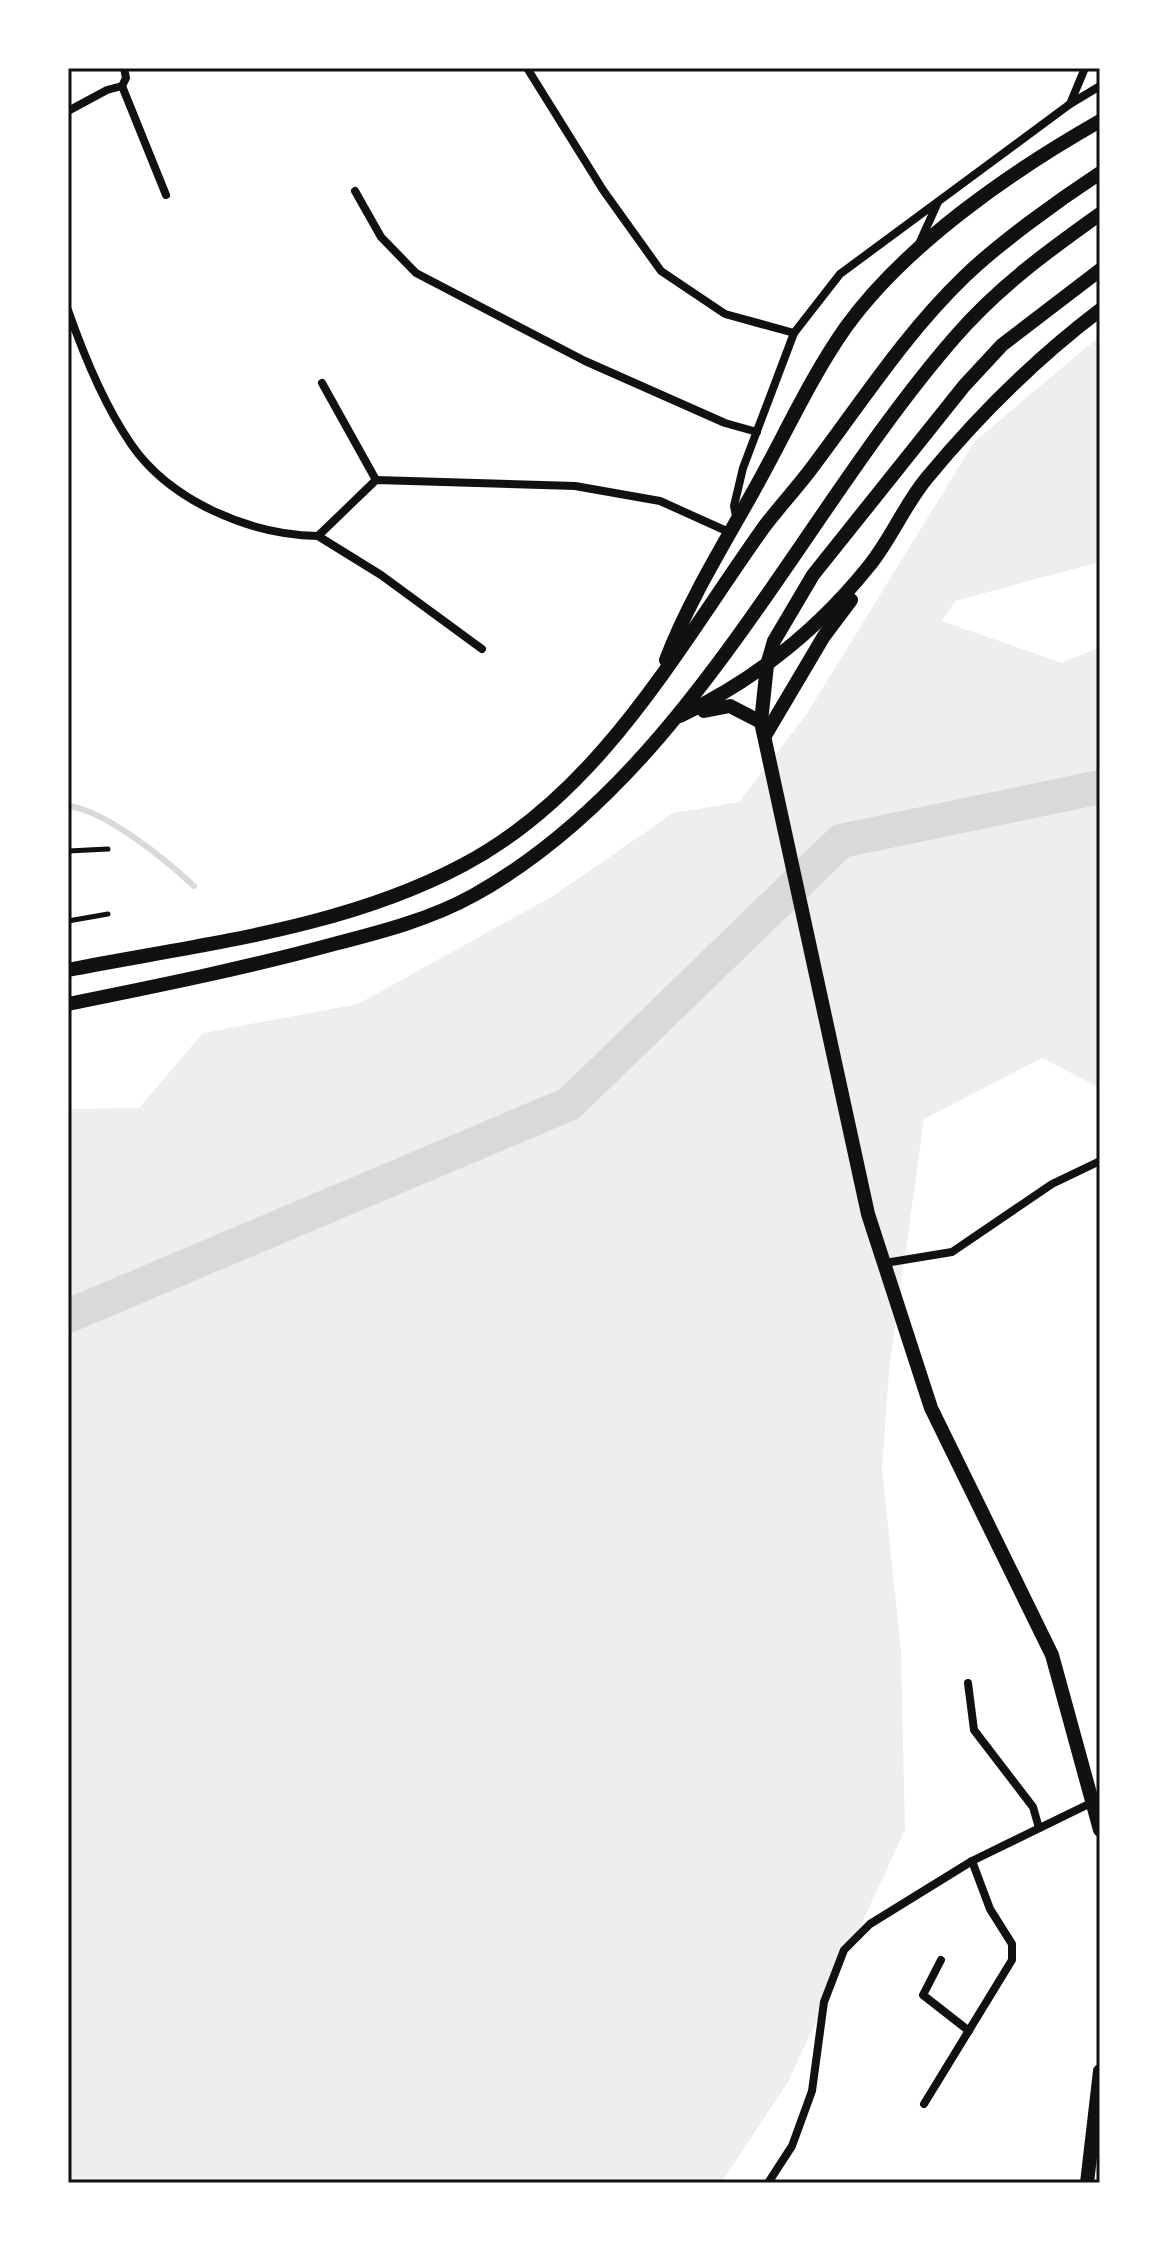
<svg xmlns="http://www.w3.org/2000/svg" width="1168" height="2251" viewBox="0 0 1168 2251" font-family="'PT Sans Narrow',sans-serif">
	<rect width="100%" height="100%" fill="#fff"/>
	<polygon fill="#eee" points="1100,336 1100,562 955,601 942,621 1062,663 1100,647 1100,1088 1042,1058 924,1119 889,1371 882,1468 901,1652 905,1830 788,2082 721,2183 68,2183 68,1109 139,1108 203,1033 358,1004 553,896 673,813 739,802 806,715 975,441"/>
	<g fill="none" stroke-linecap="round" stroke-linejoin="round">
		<path stroke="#d9d9d9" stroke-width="6" d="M68,806C105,810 166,860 194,886"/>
		<polyline stroke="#d9d9d9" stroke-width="34" points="68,1316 569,1104 841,841 1100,787"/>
		<g stroke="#111" stroke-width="5">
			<polyline points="68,851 108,849"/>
			<polyline points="68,921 108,914"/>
		</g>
		<g stroke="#111" stroke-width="8">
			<polyline points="527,68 603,190 661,271 725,314 794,333"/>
			<polyline points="122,86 166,195"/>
			<polyline points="1070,104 1100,86"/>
			<polyline points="68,111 107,90 122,86 126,78 124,68"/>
			<polyline points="355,191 381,237 416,273 585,361 725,423 757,432"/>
			<polyline points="919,244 938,202"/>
			<path d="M68,310C84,356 103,403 131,444C170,501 250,535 318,536L376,480L575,486L660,501L731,533"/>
			<polyline points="322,383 376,480"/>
			<polyline points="737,521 734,506 743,468 794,333 840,274 1070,104 1085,68"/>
			<polyline points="318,536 381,575 482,649"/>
			<polyline points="885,1263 952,1252 1052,1184 1100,1161"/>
			<polyline points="968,1683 974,1730 1033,1807 1039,1828"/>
			<polyline points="941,1960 923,1995 969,2031"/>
			<polyline points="924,2104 1012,1960 1012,1944 990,1909 972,1861"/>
			<polyline points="768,2183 792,2146 812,2091 824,2002 844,1950 870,1924 972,1861 1093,1802"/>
		</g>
		<g stroke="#111" stroke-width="14">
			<polyline points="1100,270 1002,345 964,386 813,575 774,641 767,665 761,722 868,1214 931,1408 1052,1655 1100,1830"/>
			<path d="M666,660C687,604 724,544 753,492C784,437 810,378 846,327C906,244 1012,171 1100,121"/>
			<polyline points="704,711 730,706 761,722"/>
			<path d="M680,716C755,680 817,631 869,566C891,539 904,506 926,479C978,416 1034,360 1100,310"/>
			<polyline points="766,734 824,636 851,600"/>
			<path d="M68,970C200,944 343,929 463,865C600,793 677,649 764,527C779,507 796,489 811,469C861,403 904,335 964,277C999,243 1059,200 1100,173"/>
			<path d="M68,1004C157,986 246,968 334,944C381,932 431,919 474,895C688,776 799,516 955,337C997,288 1048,251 1100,214"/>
			<polyline points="1087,2183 1100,2071"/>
		</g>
	</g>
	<rect width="1168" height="2251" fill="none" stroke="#ffffff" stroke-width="140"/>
	<rect x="70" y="70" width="1028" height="2111" fill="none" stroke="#111" stroke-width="3"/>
</svg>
